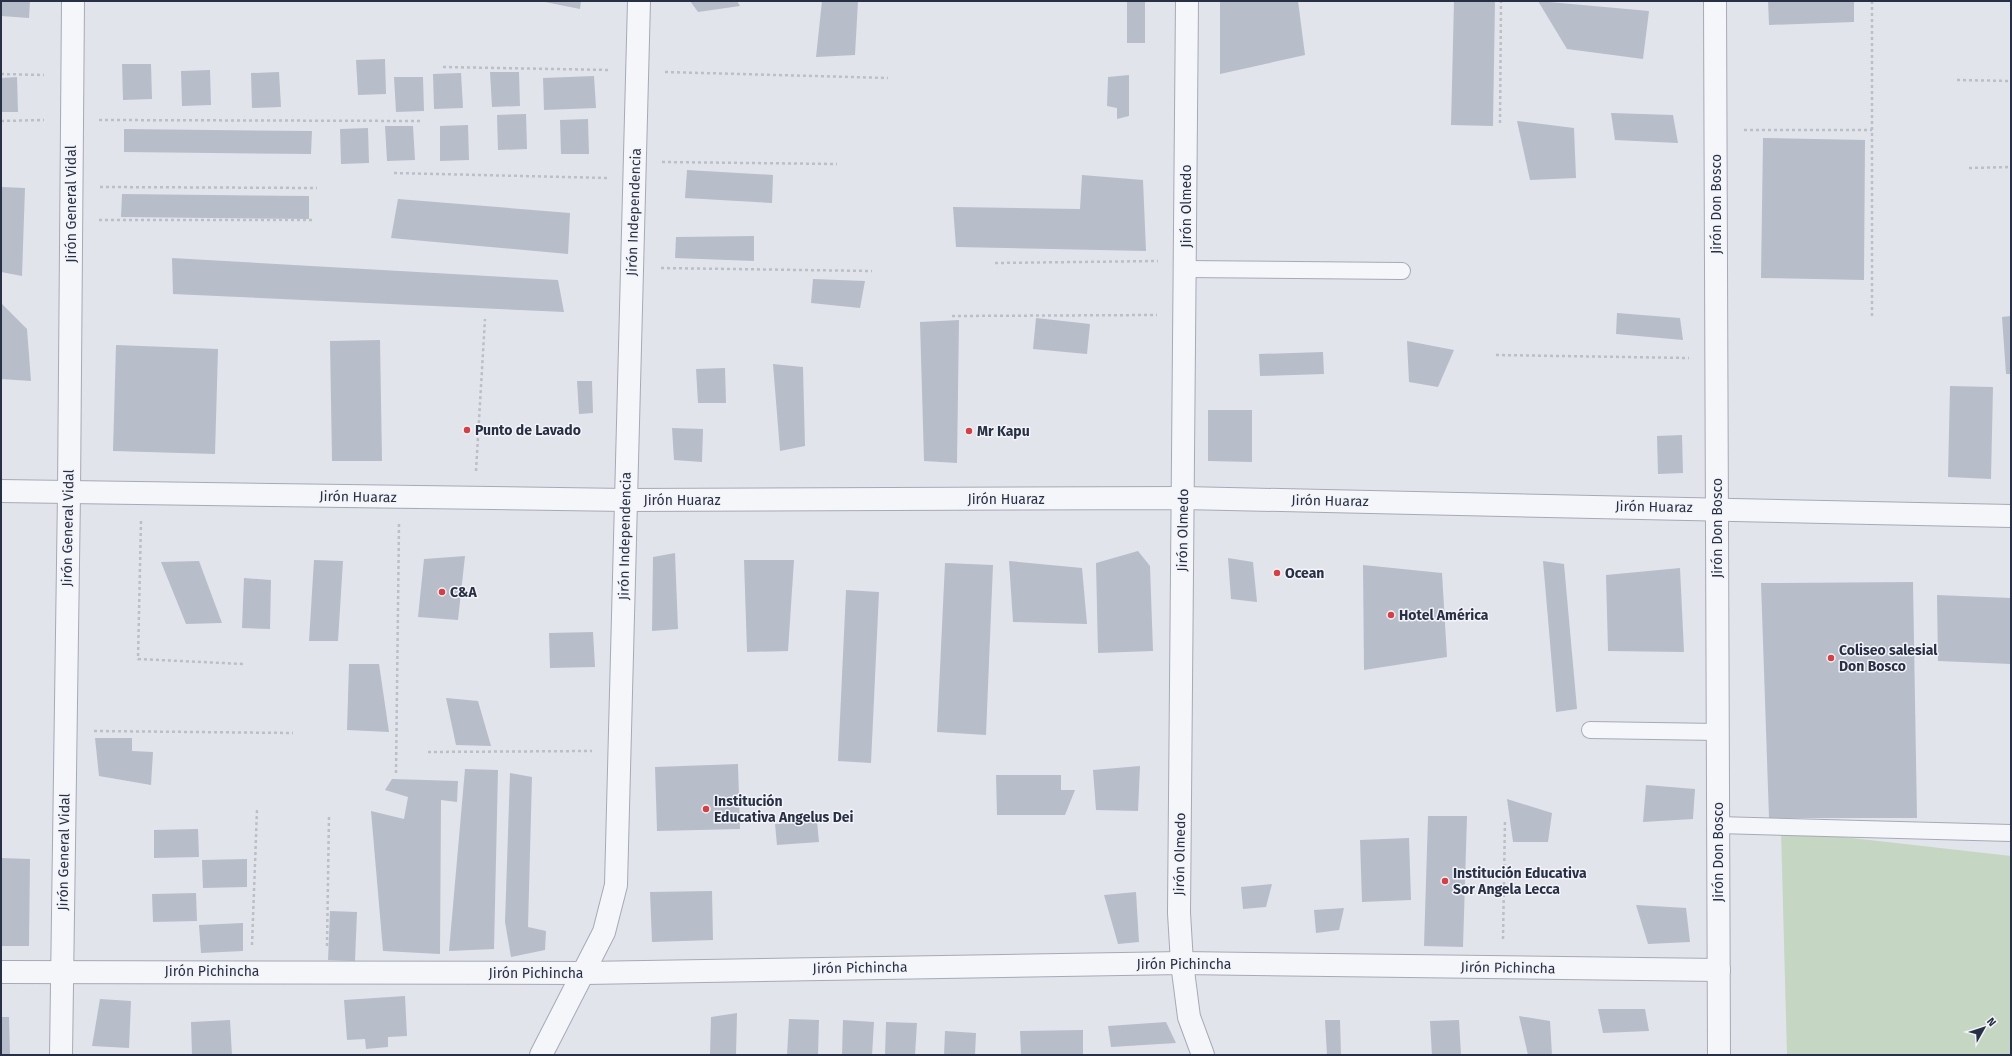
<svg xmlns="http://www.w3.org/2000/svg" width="2012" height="1056" viewBox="0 0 2012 1056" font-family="'Fira Sans',sans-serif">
	<rect width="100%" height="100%" fill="#e2e4eb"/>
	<polygon fill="#c5d6c2" points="1781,830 2011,856 2011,1055 1787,1055"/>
	<g fill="#b8bdca">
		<polygon points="1,1 30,1 29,18 1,16"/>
		<polygon points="545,1 581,1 580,9 545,2"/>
		<polygon points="690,1 737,1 740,6 698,12"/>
		<polygon points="822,1 858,1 855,55 816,57"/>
		<rect x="1127" y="1" width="18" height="42"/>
		<polygon points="1220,1 1298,1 1305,55 1220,74"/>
		<polygon points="1454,1 1495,1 1493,126 1451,125"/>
		<polygon points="1538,1 1649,11 1643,59 1567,49"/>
		<polygon points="1768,1 1854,1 1854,22 1769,25"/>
		<polygon points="385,59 386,94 358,95 356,60"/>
		<polygon points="122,64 151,64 152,99 123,100"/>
		<polygon points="210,70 211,105 182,106 181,71"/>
		<polygon points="279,72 281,107 252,108 251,73"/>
		<polygon points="490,72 519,72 520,106 492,107"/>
		<polygon points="461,73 463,108 434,109 433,74"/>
		<polygon points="1129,75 1129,116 1117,119 1117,108 1107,106 1108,77"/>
		<polygon points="594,76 596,108 544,110 543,78"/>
		<polygon points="17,77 18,112 1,112 1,78"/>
		<polygon points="394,77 423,77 424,111 396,112"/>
		<polygon points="1611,113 1673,115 1678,143 1615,140"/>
		<polygon points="526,114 527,149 498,150 497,115"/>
		<polygon points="588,119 589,154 561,154 560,120"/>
		<polygon points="1517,121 1574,128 1576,178 1530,180"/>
		<polygon points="468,125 469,160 440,161 440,126"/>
		<polygon points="385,126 413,126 415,160 387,161"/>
		<polygon points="368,128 369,163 341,164 340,129"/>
		<polygon points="124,129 312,131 311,154 124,152"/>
		<polygon points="1763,138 1865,140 1864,280 1761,278"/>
		<polygon points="687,170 773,175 772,203 685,198"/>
		<polygon points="1082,175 1143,180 1146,251 956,247 953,207 1080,209"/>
		<polygon points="1,187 25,188 22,276 1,272"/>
		<polygon points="122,194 309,196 309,219 121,217"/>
		<polygon points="398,199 570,213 568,254 391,238"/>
		<polygon points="754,236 754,261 675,258 676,237"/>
		<polygon points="172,258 558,280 564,312 173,294"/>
		<polygon points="813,279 865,281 860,308 811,303"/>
		<polygon points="1,303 27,329 31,381 1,379"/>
		<polygon points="1617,313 1680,318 1683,340 1616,334"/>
		<polygon points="2011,316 2011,374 2006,374 2002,317"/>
		<polygon points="1036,318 1090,324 1087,354 1033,349"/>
		<polygon points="959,320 957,463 924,461 920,322"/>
		<polygon points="380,340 382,461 332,461 330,341"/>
		<polygon points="1407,341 1454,350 1438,387 1409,382"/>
		<polygon points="116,345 218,349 215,454 113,451"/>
		<polygon points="1323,352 1324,374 1260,376 1259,354"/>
		<polygon points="773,364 803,367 805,446 780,451"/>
		<polygon points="725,368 726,403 698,403 696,369"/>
		<polygon points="577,381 592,381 593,413 579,414"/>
		<polygon points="1950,386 1993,387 1991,479 1948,477"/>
		<polygon points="1208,410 1252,410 1252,462 1208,461"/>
		<polygon points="672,428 703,429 702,462 674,460"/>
		<polygon points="1682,435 1683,473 1658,474 1657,436"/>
		<polygon points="1138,551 1150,566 1153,651 1098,653 1096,563"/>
		<polygon points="675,553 678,629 652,631 653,557"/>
		<polygon points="465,556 458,620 418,617 424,559"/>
		<polygon points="1228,558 1253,562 1257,602 1231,599"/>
		<polygon points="314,560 343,561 338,641 309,641"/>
		<polygon points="744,560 794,560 788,651 747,652"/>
		<polygon points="199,561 222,623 186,624 161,562"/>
		<polygon points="1009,561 1082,568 1087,624 1013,622"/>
		<polygon points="1543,561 1564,564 1577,709 1556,712"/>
		<polygon points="945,563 993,565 986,735 937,732"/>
		<polygon points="1363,565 1442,573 1447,657 1364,670"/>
		<polygon points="1680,568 1684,652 1608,651 1606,575"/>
		<polygon points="244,578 271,580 270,629 242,628"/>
		<polygon points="1913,582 1917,818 1769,818 1761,583"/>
		<polygon points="846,590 879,592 871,763 838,761"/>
		<polygon points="1937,595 2011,598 2011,664 1938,661"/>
		<polygon points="593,632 595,667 550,668 549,633"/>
		<polygon points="349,664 379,664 389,732 347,730"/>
		<polygon points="446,698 478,701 491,746 456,745"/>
		<polygon points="95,738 132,738 132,751 153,752 151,785 99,776"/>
		<polygon points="738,764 740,829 657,831 655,767"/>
		<polygon points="1140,766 1138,811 1096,810 1093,770"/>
		<polygon points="465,769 498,770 494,949 449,951"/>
		<polygon points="510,773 532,777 528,927 546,931 545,950 511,957 505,922"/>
		<polygon points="996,775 1061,775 1061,790 1075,790 1065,815 997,815"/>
		<polygon points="392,779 458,781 457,802 441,800 440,954 383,951 371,811 404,819 408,797 385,790"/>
		<polygon points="1646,785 1695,789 1693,819 1643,822"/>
		<polygon points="1507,799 1552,813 1548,842 1513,842"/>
		<polygon points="1428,816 1467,816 1463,947 1424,946"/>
		<polygon points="817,821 819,842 777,845 775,824"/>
		<polygon points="198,829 199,857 154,858 154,830"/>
		<polygon points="1409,838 1411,900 1362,902 1360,840"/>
		<polygon points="1,858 30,859 29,946 1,946"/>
		<polygon points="247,859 247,887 203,888 202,860"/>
		<polygon points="1272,884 1266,907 1243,909 1241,887"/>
		<polygon points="712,891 713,940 652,942 650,892"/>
		<polygon points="1136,892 1139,942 1118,944 1104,895"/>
		<polygon points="196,893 197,921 153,922 152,894"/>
		<polygon points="1636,905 1686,908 1690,942 1648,944"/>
		<polygon points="1344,908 1339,930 1316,933 1314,910"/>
		<polygon points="330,911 357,912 355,961 328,960"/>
		<polygon points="243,923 243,951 201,953 199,925"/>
		<polygon points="405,996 407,1036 388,1037 388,1047 366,1049 365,1039 347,1040 344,1000"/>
		<polygon points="100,999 131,1001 129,1048 92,1046"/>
		<polygon points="1598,1009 1645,1009 1649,1031 1603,1033"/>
		<polygon points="737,1013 736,1055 710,1055 711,1017"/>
		<polygon points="1519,1016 1550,1021 1552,1055 1528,1055"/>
		<polygon points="1,1017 9,1017 10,1055 1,1055"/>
		<polygon points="789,1019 819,1020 818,1055 787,1055"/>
		<polygon points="230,1020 232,1055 192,1055 191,1022"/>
		<polygon points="843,1020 874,1022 872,1055 842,1055"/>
		<polygon points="1325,1020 1340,1020 1341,1055 1327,1055"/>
		<polygon points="1459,1020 1461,1055 1432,1055 1430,1021"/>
		<polygon points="886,1022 917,1023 915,1055 885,1055"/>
		<polygon points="1166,1022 1176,1043 1111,1047 1108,1026"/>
		<polygon points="1083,1030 1083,1055 1021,1055 1020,1031"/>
		<polygon points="945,1031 976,1033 975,1055 944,1055"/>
	</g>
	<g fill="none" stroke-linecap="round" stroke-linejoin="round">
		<g stroke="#a6aab6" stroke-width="18">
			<g id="service">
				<polyline points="1185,269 1402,271"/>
				<polyline points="1590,730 1718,732"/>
				<polyline points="1718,825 2011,833"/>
			</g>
		</g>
		<g stroke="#a6aab6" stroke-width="24">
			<g id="minor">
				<polyline points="1187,1 1179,913 1182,963 1189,1017 1203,1055"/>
				<polyline points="1715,1 1719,1055"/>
				<polyline points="1,491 626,500 1184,498 2011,516"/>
				<polyline points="1,972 585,973 1182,963 1719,970"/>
				<polyline points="61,1055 69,493 73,1"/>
				<polyline points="541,1055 604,932 616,885 639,1"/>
			</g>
		</g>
		<g stroke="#bcbfc7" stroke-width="2.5" stroke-dasharray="3 3" stroke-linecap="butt">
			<polyline points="1872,1 1872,317"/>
			<polyline points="443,67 610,70"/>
			<polyline points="665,72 888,78"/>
			<polyline points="1,74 44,75"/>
			<polyline points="1957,80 2011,81"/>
			<polyline points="99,120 421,121"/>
			<polyline points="1,121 44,120"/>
			<polyline points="1500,123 1501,1"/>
			<polyline points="1744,130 1872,130"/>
			<polyline points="662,162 837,164"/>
			<polyline points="1969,168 2011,167"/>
			<polyline points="394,173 608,178"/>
			<polyline points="100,187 317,188"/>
			<polyline points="99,220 312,220"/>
			<polyline points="995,263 1158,261"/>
			<polyline points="661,268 872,271"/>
			<polyline points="952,316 1157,315"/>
			<polyline points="1496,355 1689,358"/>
			<polyline points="476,471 485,319"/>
			<polyline points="141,521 138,659 244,664"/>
			<polyline points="94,731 293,733"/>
			<polyline points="428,752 592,751"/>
			<polyline points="396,773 399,524"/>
			<polyline points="1503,939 1505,819"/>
			<polyline points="252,945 257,810"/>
			<polyline points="327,946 329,814"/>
		</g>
		<use href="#service" stroke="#f5f6f9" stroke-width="16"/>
		<use href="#minor" stroke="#f5f6f9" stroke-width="22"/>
	</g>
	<g fill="#d93e45" stroke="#f2f4f8" stroke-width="1.5">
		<circle cx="467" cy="430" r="4"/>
		<circle cx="969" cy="431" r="4"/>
		<circle cx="1277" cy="573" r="4"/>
		<circle cx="442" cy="592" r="4"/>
		<circle cx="1391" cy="615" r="4"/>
		<circle cx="1831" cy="658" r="4"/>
		<circle cx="706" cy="809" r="4"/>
		<circle cx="1445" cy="881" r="4"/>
	</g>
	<g text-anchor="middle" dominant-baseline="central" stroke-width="3" stroke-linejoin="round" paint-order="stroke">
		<g font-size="14" fill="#283045" stroke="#f2f4f8">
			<text transform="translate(71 204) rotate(-90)">Jirón General Vidal</text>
			<text transform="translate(1716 204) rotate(-90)">Jirón Don Bosco</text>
			<text transform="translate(1186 206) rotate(-90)">Jirón Olmedo</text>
			<text transform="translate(634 212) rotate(-88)">Jirón Independencia</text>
			<text transform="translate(358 497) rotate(1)">Jirón Huaraz</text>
			<text x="1006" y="499">Jirón Huaraz</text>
			<text x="682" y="500">Jirón Huaraz</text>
			<text transform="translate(1330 501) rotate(1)">Jirón Huaraz</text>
			<text transform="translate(1654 507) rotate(1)">Jirón Huaraz</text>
			<text transform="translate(68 528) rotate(-89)">Jirón General Vidal</text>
			<text transform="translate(1717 528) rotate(-90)">Jirón Don Bosco</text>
			<text transform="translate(1183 530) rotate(-89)">Jirón Olmedo</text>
			<text transform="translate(625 536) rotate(-89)">Jirón Independencia</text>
			<text transform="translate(64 852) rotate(-89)">Jirón General Vidal</text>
			<text transform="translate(1718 852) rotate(-90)">Jirón Don Bosco</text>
			<text transform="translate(1180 854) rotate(-89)">Jirón Olmedo</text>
			<text x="1184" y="964">Jirón Pichincha</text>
			<text transform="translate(860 968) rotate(-1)">Jirón Pichincha</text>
			<text transform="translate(1508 968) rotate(1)">Jirón Pichincha</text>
			<text x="212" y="971">Jirón Pichincha</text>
			<text x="536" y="973">Jirón Pichincha</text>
		</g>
		<g font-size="14" font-weight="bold" fill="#283045" stroke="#f2f4f8" text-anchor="start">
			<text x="475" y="430">Punto de Lavado</text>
			<text x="977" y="431">Mr Kapu</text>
			<text x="1285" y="573">Ocean</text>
			<text x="450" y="592">C&amp;A</text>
			<text x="1399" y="615">Hotel América</text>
			<text x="1839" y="650">Coliseo salesial<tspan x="1839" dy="16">Don Bosco</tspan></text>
			<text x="714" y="801">Institución<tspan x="714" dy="16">Educativa Angelus Dei</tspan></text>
			<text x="1453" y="873">Institución Educativa<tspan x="1453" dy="16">Sor Angela Lecca</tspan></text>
		</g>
	</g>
	<rect width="2012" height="1056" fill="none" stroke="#283045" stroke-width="4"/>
	<g transform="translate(1984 1028) rotate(51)" stroke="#f2f4f8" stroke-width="3" paint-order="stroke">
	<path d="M0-3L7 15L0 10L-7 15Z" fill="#283045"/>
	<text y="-6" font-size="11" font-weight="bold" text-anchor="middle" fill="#283045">N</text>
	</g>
</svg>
